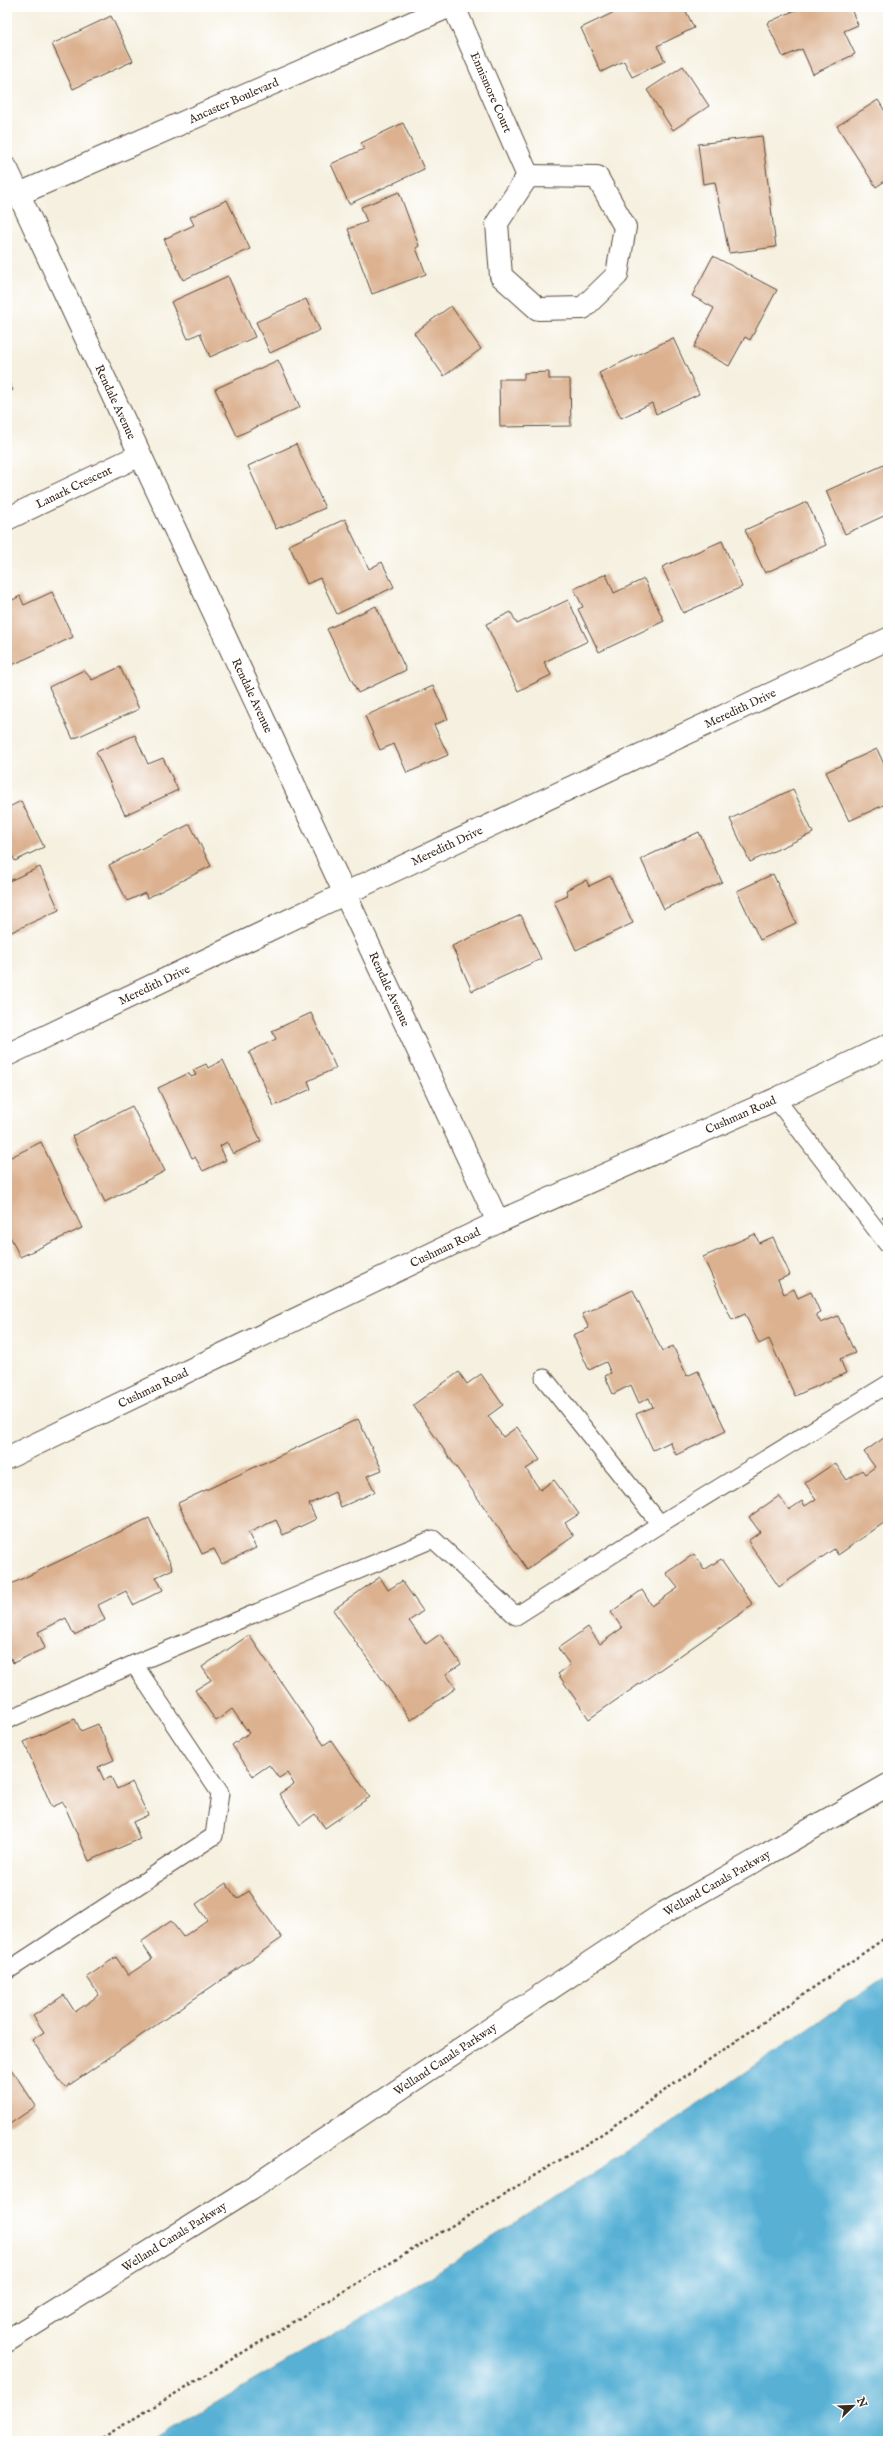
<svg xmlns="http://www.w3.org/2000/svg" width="895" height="2448" viewBox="0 0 895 2448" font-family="'IM FELL English',serif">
	<rect width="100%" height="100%" fill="#fff"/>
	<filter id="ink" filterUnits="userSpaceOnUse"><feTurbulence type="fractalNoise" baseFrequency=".025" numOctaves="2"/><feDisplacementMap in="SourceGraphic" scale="8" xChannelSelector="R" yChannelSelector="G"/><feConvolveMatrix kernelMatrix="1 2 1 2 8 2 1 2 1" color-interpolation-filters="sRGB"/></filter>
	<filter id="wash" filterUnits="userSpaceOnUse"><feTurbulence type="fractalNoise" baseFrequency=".012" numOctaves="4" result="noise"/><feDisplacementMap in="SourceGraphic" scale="16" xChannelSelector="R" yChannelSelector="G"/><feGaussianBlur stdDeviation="0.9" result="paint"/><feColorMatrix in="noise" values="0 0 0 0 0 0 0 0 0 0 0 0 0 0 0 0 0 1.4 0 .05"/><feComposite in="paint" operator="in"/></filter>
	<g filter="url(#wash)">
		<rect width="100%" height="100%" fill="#f5f0df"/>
		<polygon fill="#58b1d5" stroke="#4a6e7a" points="888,1975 888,2441 151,2441 429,2278 651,2136"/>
		<g id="blocks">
			<g fill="#dbb18f">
				<polygon points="625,7 684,7 694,28 657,46 665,61 632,77 624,61 601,72 581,28"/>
				<polygon points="802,7 850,7 858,25 844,31 855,54 813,74 802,49 783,57 767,23"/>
				<polygon points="111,16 133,61 73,89 52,44"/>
				<polygon points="683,66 709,106 673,130 647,90"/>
				<polygon points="878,100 888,116 888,179 876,187 837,126"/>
				<polygon points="403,123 424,169 349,204 331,164 364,149 361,143"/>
				<polygon points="762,136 776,247 729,253 715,182 703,184 698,144"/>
				<polygon points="399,192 419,246 416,248 426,274 372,294 348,229 367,222 361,207"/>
				<polygon points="227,200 250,249 183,280 164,239 194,225 190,217"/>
				<polygon points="713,256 777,290 750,340 745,337 729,366 694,347 714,308 692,296"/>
				<polygon points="228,276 255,337 210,357 200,333 188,339 171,302"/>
				<polygon points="306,299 320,330 270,353 256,322"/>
				<polygon points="451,306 481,349 444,376 414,333"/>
				<polygon points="673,338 699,394 656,414 652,403 621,418 599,373"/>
				<polygon points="278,360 300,407 237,436 215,389"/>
				<polygon points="549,372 549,379 570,379 571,426 500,427 499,379 524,379 524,373"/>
				<polygon points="7,378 13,390 7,393"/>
				<polygon points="296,444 325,508 276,529 248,466"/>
				<polygon points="886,464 888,469 888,514 845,534 826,491"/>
				<polygon points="807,502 826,545 765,573 745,530"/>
				<polygon points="345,519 369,569 382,562 394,587 337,614 320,578 307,584 289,545"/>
				<polygon points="722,541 742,587 683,613 662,567"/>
				<polygon points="606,574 614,593 644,579 664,621 599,652 578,609 583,607 574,589"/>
				<polygon points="52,592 73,637 12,665 7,654 7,603 20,596 24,605"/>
				<polygon points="568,600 588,641 544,662 551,675 518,691 486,624 511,612 517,624"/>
				<polygon points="376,606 406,670 358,693 327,629"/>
				<polygon points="120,667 139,709 73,739 49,687 84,670 92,680"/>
				<polygon points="433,686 448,719 434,725 448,755 407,773 394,744 380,750 365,716"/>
				<polygon points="135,735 148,764 163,758 178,790 125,815 96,752"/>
				<polygon points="877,749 888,773 888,803 849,821 826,772"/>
				<polygon points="793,789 813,833 750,862 730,819"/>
				<polygon points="21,801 44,847 15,861 7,845 7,808"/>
				<polygon points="190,824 211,866 147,898 145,893 127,901 109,865"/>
				<polygon points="699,832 722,882 664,909 641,859"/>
				<polygon points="40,867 59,910 7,934 7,882"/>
				<polygon points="773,874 796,923 760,940 737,891"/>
				<polygon points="610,876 633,923 576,950 554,902 568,896 566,890 586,880 589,886"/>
				<polygon points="521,915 541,959 472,991 452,946"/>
				<polygon points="311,1013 336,1068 308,1081 311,1089 274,1106 249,1052 276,1039 272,1031"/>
				<polygon points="223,1060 261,1141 233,1154 227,1142 220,1146 226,1160 203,1171 195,1157 192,1158 158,1088 189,1073 191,1077 196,1075 193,1070 206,1064 208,1068"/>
				<polygon points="132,1106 165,1171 105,1202 72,1136"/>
				<polygon points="41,1142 82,1228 20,1257 7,1230 7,1159"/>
				<polygon points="888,1211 888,1223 882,1218"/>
				<polygon points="755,1234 759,1243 773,1237 790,1275 778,1280 784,1294 794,1289 798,1298 811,1292 820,1312 816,1314 821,1323 838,1316 855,1353 840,1359 846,1373 795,1396 769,1339 759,1344 745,1314 732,1320 703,1257"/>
				<polygon points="633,1290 662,1351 673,1346 687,1376 698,1371 726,1431 676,1455 670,1442 653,1450 636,1414 653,1407 649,1398 639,1403 631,1385 613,1394 605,1376 611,1373 606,1362 589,1370 573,1335 589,1328 582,1314"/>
				<polygon points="459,1372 467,1384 481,1374 503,1405 488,1416 503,1437 517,1427 540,1460 526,1469 540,1490 554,1480 579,1514 565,1523 574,1536 527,1569 413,1405"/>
				<polygon points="358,1419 382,1470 367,1476 375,1492 341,1507 335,1492 309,1504 316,1519 283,1535 276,1520 248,1533 256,1548 222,1564 214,1549 202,1554 178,1503"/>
				<polygon points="888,1435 888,1520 838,1555 834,1549 779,1587 748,1541 760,1532 749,1517 779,1496 789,1510 802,1501 805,1506 816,1499 805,1483 835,1463 847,1480 862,1470 865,1474 875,1467 864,1452"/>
				<polygon points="149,1518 173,1569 156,1577 163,1590 133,1605 126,1591 98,1605 105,1620 74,1635 66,1618 38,1632 45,1648 13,1663 7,1649 7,1586"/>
				<polygon points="694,1554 704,1570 721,1559 753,1605 589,1719 558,1674 570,1665 558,1648 588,1627 600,1644 622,1628 611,1612 642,1590 652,1606 678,1588 666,1573"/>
				<polygon points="380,1577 388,1590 402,1581 423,1611 409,1621 426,1644 440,1634 461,1664 446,1674 456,1688 411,1720 333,1610"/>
				<polygon points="249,1635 324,1745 331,1740 370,1797 325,1828 315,1814 300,1825 279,1794 294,1784 287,1773 279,1778 269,1765 253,1776 232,1745 249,1733 232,1709 216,1721 195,1690 211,1680 202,1667"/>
				<polygon points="75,1719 81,1731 98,1724 114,1760 98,1767 104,1780 111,1777 117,1789 132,1782 148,1815 133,1822 140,1839 89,1861 63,1802 52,1807 24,1742"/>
				<polygon points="226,1883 237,1899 249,1891 282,1938 65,2088 32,2040 44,2032 33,2016 64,1995 75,2012 99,1995 87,1977 116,1957 128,1975 152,1959 141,1942 171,1921 183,1937 207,1920 196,1904"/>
				<polygon points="7,2063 36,2106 7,2126"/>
			</g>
		</g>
	</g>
	<g filter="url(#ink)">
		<use href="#blocks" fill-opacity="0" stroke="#57483b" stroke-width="1"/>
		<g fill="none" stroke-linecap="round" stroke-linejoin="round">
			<g stroke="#57483b" stroke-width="19">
				<g id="lane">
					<polyline points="776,1099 888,1245"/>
					<polyline points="544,1378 660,1524"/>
					<polyline points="7,1720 134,1664 433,1539 516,1616 660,1524 888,1384"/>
					<polyline points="7,1971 214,1836 220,1793 134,1664"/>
				</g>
			</g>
			<g stroke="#57483b" stroke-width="24">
				<g id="street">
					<path id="s1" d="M454,7L528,176"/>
					<path id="s2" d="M7,169L498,1222"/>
					<polygon points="528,176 597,177 625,227 617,275 583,308 538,309 501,276 497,223"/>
					<path id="s3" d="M19,194L448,7"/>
					<path id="s4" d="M7,519L140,455"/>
					<path id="s5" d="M7,1055L346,893L888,639"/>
				</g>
			</g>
			<g stroke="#57483b" stroke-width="24">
				<g id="secondary">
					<path id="s6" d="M7,1458L498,1222L776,1099L888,1045"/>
					<path id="s7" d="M7,2341L250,2189L664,1913L888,1785"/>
				</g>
			</g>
			<polyline stroke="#57483b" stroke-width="2.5" stroke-dasharray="3 3" stroke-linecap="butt" points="97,2441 593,2140 888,1936"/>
			<use href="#lane" stroke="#fff" stroke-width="17"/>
			<use href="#street" stroke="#fff" stroke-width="22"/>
			<use href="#secondary" stroke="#fff" stroke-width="22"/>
		</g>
	</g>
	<g text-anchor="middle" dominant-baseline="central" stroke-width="3" stroke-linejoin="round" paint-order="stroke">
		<g font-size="12" fill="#3b2a1e" stroke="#fff">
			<text stroke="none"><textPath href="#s1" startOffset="93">Ennismore Court</textPath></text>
			<text stroke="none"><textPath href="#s3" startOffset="234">Ancaster Boulevard</textPath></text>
			<text stroke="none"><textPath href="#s2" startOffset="257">Rendale Avenue</textPath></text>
			<text stroke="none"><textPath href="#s4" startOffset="74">Lanark Crescent</textPath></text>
			<text stroke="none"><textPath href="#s2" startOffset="581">Rendale Avenue</textPath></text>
			<text stroke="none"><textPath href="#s5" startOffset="811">Meredith Drive</textPath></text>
			<text stroke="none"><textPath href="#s5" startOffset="487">Meredith Drive</textPath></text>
			<text stroke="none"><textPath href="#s5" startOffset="163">Meredith Drive</textPath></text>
			<text stroke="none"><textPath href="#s2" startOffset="905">Rendale Avenue</textPath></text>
			<text stroke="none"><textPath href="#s6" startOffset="810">Cushman Road</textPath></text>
			<text stroke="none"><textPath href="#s6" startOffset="486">Cushman Road</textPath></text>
			<text stroke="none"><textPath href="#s6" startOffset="162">Cushman Road</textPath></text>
			<text stroke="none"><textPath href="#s7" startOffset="845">Welland Canals Parkway</textPath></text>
			<text stroke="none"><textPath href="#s7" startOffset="521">Welland Canals Parkway</textPath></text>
			<text stroke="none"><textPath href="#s7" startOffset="197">Welland Canals Parkway</textPath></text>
		</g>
	</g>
	<rect width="895" height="2448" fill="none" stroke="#fff" stroke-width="24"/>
	<g transform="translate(853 2406) rotate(67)" stroke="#ffffff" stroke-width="3" paint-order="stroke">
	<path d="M0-3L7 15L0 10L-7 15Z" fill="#3b2a1e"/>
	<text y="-6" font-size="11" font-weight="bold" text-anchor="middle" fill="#3b2a1e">N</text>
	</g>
</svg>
